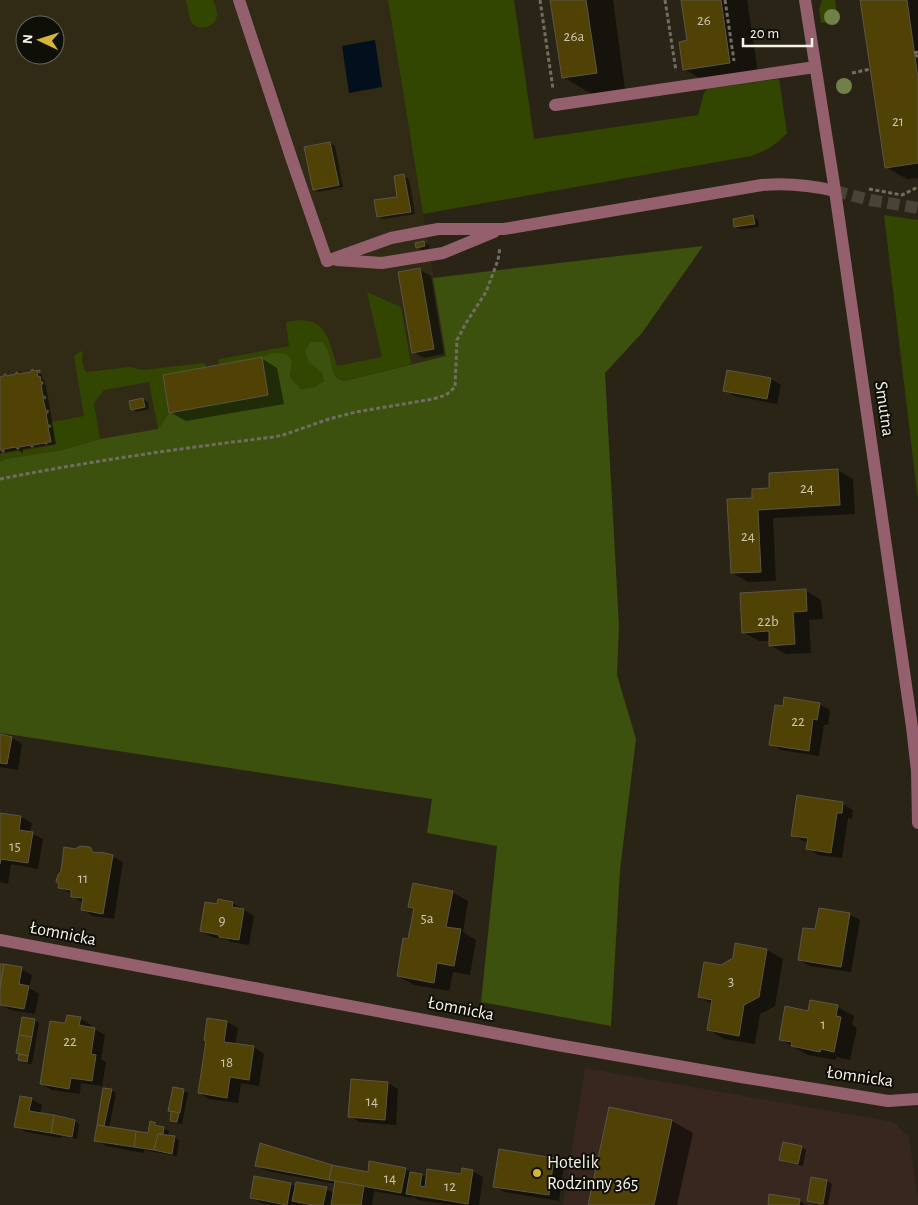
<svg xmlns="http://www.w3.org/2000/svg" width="918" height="1205" viewBox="0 0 918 1205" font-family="'Alegreya Sans',sans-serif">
	<rect width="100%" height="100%" fill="#292416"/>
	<polygon fill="#38271f" points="585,1068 893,1122 909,1137 918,1199 918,1205 563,1205"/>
	<path fill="#312b15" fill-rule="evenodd" d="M0,0H388L451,383L0,469ZM25,25H55V55H25Z"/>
	<g fill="#324602">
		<path d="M186,0H213C215,6 219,13 216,19C213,28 198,31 192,23C188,18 188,7 186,0Z"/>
		<path d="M388,0H514L534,139L698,115L704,93L707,89L779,79L787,133C775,146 767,150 751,156L423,214Z"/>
		<polygon points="822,0 835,0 838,21 821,23 819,10"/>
		<polygon points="884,215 918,220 918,501"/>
		<path d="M367,292L401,307L411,364L344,381C331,377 331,363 329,352L309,363L322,373L324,381L315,387L301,389L290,377L292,361L272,353L262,357L219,365L218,361L220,359L289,346L286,322C326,314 327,335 337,366L382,357Z"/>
		<polygon points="81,351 83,353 82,359 84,370 87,372 129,367 143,370 203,363 205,363 206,367 163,375 169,413 158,429 149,382 104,390 94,403 100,439 62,450 6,459 0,462 0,454 55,445 51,422 84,416 74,356"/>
	</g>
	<path fill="#3c510e" d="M703,246L642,333L605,373L619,626L617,675L636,739L620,870L611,1026L481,1002L497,846L427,833L432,799L0,733V462L6,459L62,450L100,439L158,429L169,413L268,395L262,357L272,353L286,354L292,361L290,377L301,389L315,387L324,381L322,373L309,363L305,350L311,342H323C325,346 328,350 329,354C333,365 330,377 344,381L446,356L433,278Z"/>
	<polygon fill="#02101e" points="375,40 382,87 349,93 342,46"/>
	<g fill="#0007">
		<polygon points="552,0 613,0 625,89 592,94 563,77"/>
		<polygon points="682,0 747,0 759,79 713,86 684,69 688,42"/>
		<polygon points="862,0 918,0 918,178 907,179 886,167"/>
		<polygon points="330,143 335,146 343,187 319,192 314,189"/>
		<polygon points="404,176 409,179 415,214 383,219 378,217 398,198"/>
		<polygon points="753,217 758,220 759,227 740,229 735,227"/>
		<polygon points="424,242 429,245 429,249 422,250 417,247"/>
		<polygon points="420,270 431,276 444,354 424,358 413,352"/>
		<polygon points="261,358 277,368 284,404 186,421 170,412"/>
		<polygon points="17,370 22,373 22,374 37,372 42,375 42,379 44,380 46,386 56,444 23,449 23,454 18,450 0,453 0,378 17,375"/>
		<polygon points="771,379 781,385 777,404 735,396 725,390"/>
		<polygon points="143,399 148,402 149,409 137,412 132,409"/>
		<polygon points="838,470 853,479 855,514 773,518 776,581 748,582 732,573 754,499 771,489"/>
		<polygon points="805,590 821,600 823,619 809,620 811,653 786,654 770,645 770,641 759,641 743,632"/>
		<polygon points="819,704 830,710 828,725 824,725 819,756 781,750 770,744"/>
		<polygon points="0,736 12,738 22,744 18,770 0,767"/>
		<polygon points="843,804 853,810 852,819 848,818 842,858 818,855 808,848 808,842 803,841 792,835"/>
		<polygon points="0,814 21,817 32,823 30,833 43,839 38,869 11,864 8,884 0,882"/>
		<polygon points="89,848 99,854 112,856 123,862 114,919 93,916 83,910 83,903 72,896 72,894 59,887 75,850"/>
		<polygon points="452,892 468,901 463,932 476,940 470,975 453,972 449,991 414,985 398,976 409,940 414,909 410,906"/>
		<polygon points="233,903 254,916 249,945 231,942 226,939 212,937 201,931 218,906"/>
		<polygon points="849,914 860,920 851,972 810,966 799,960"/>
		<polygon points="736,944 767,950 783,959 775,1006 760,1014 755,1044 724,1039 708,1029 712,1004 699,997 721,966 734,958"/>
		<polygon points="0,965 21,969 32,975 29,988 39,994 35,1014 10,1010 0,1004"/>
		<polygon points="811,1001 838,1007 854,1016 852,1025 857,1028 850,1060 836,1057 836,1060 808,1055 780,1039 809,1012"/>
		<polygon points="80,1018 91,1025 90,1028 94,1029 105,1035 101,1059 106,1062 102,1086 81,1083 80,1094 52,1090 41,1084 66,1025"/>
		<polygon points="208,1019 227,1022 238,1028 235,1045 254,1047 264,1054 259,1086 241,1083 238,1103 209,1099 199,1092 207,1041"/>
		<polygon points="34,1020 39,1023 32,1064 24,1063 19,1060 20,1054 17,1053"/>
		<polygon points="388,1083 398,1089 396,1125 360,1122 349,1116"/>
		<polygon points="104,1089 111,1090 116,1093 109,1128 149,1135 151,1123 155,1124 169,1131 168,1137 175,1138 179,1140 177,1156 144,1150 144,1153 106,1146 96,1140"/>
		<polygon points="183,1091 188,1093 182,1124 176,1123 171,1120 173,1112"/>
		<polygon points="31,1099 42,1105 40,1114 74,1121 79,1124 77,1139 62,1136 61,1138 26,1132 16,1126"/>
		<polygon points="610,1108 672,1121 693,1133 677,1205 589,1205"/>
		<polygon points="802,1147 806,1150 803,1166 785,1162 780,1160"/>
		<polygon points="500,1151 554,1159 564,1165 559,1201 505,1192 495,1186"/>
		<polygon points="256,1165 331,1166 369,1173 405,1169 413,1173 422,1175 427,1178 462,1175 472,1171 483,1177 479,1205 453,1205 418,1200 412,1196 412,1198 374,1191 372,1205 302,1205 298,1203 298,1205 271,1205 262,1203 251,1197 290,1184 296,1187 326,1189 334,1193 336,1184 267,1171"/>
		<polygon points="827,1181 832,1184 828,1205 814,1203 809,1200"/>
		<polygon points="799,1201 807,1205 769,1205"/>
	</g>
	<g fill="#504105" stroke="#5b5646">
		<polygon points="550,0 586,0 597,73 562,78"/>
		<polygon points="681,0 721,0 730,63 683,70 679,42 687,40"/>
		<polygon points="860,0 907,0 918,78 918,163 885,168"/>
		<polygon points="330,142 339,185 313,190 304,147"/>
		<polygon points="404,174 411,212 377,217 374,200 397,197 394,176"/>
		<polygon points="753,215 755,224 734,227 733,219"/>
		<polygon points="424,241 425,246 416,248 415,243"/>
		<polygon points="420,268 434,349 412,353 398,272"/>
		<polygon points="262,357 268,395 169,413 163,375"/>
		<polygon points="33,369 33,371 40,370 40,372 37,373 38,377 40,376 41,382 43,382 43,384 41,384 43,397 45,396 46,398 43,399 46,411 48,410 48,413 46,413 48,425 50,425 51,427 48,427 51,442 47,442 47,444 45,444 45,443 33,445 33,447 31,447 31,445 19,447 19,449 17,449 16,447 4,449 4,452 2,452 2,450 0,450 0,377 4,376 4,374 6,374 6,376 16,374 16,372 18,372 18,374 31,372 31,370"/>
		<polygon points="727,370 771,378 767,399 723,391"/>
		<polygon points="143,398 145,407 131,410 129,401"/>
		<polygon points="838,469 840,505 758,510 761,572 731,573 727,499 752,498 752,489 769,488 769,473"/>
		<polygon points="806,589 807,611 793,612 795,644 769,646 769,631 742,633 740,593"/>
		<polygon points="784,697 820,703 817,720 813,719 809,751 769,745 775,705 783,706"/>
		<polygon points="0,734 12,737 7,764 0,763"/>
		<polygon points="797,795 843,802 842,813 837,813 831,853 806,849 808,838 791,836"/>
		<polygon points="0,813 21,816 19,830 33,832 28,863 1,859 0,864"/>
		<polygon points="80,846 90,847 93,852 101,853 101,852 113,855 103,914 81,910 83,898 71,897 71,890 58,888 59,885 56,881 58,875 61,871 64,847 75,849"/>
		<polygon points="413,883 453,891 446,927 461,929 454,966 437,963 434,983 397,976 403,938 408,939 414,908 408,907"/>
		<polygon points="218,899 233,902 232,907 244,909 239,940 219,937 219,935 200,931 205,902 217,904"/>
		<polygon points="819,908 850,913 841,967 798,960 803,928 815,929"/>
		<polygon points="735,943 767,949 759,997 744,1005 739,1036 707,1030 712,1000 698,997 704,962 721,965 733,958"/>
		<polygon points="0,964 4,964 0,989"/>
		<polygon points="4,964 22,967 19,984 29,986 24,1009 0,1005 0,989"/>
		<polygon points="810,1000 838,1005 836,1016 841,1017 834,1052 821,1049 820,1052 791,1046 792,1042 779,1040 785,1006 808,1011"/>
		<polygon points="67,1015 81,1017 79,1025 95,1028 91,1054 96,1055 92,1081 71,1078 69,1089 40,1084 50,1021 65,1023"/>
		<polygon points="22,1017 35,1019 32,1037 19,1035"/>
		<polygon points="207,1018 227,1021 224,1042 254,1046 249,1080 230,1077 227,1098 198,1093 206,1041 204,1040"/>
		<polygon points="19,1035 32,1037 28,1056 16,1053"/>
		<polygon points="19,1054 28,1056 27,1062 18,1060"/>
		<polygon points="351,1079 388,1082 385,1120 348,1117"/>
		<polygon points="173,1087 184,1089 180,1113 168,1111"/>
		<polygon points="103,1088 112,1089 104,1126 97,1125"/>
		<polygon points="20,1096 32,1098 29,1111 54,1115 51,1133 14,1127"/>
		<polygon points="609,1107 672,1120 654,1205 588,1205"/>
		<polygon points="171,1111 179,1113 177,1122 170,1121"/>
		<polygon points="54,1115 75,1120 72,1137 51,1133"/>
		<polygon points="150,1121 156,1123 154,1125 164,1127 163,1134 158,1134 154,1150 134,1147 136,1131 148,1133"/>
		<polygon points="97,1125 136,1131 134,1147 94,1141"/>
		<polygon points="158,1134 175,1136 172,1154 154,1150"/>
		<polygon points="783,1142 802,1146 798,1164 779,1160"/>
		<polygon points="260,1143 332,1165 329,1180 255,1166"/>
		<polygon points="499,1149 554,1158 549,1195 493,1187"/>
		<polygon points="369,1161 406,1168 401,1193 329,1180 332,1165 368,1172"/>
		<polygon points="462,1168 473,1170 468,1204 406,1194 410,1172 422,1174 420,1186 425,1187 427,1169 461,1174"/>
		<polygon points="254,1176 291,1183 287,1205 250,1198"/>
		<polygon points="811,1177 827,1180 823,1204 807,1201"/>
		<polygon points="335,1181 364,1186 361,1205 331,1205"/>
		<polygon points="296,1182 327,1187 323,1205 313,1205 292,1201"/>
		<polygon points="769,1194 800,1199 799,1205 768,1205"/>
	</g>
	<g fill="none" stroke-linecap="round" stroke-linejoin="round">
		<polyline stroke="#484336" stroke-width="12" stroke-dasharray="12 6" stroke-linecap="butt" points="835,191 870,200 918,208"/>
		<g stroke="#716d61" stroke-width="3" stroke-dasharray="4 2.5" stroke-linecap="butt">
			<polyline points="540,0 553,89"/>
			<polyline points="665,0 676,71"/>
			<polyline points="725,0 734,61"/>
			<polyline points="918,52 914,53 918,57"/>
			<polyline points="852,73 871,69"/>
			<polyline points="869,189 902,195 918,187"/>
			<path d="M0,479C91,461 182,448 274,437L283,435L329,419L356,412L433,399L446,395L455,387L457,340L466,323L486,292L498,260L500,247"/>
		</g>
		<g stroke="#94606d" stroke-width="12">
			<polyline points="239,0 292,160 327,261"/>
			<polyline points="805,0 835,191 912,727 917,771 918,823"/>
			<polyline points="555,105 815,67"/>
			<polyline points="337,260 382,263 443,253 494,232"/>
			<path d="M327,261L391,238L438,229H504L762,185C787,183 810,185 835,191"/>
			<polyline points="0,940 552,1044 741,1077 888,1101 918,1099"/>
		</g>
	</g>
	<g fill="#708049">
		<circle cx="832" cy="17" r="8"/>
		<circle cx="844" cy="86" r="8"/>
	</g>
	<circle fill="#d4b635" stroke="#0f0e07" stroke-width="2" cx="537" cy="1173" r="5"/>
	<g text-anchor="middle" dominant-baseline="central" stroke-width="4" stroke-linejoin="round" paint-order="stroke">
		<g font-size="15" fill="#ccc6b0">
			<text x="704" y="20">26</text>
			<text x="574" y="36">26a</text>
			<text x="898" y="121">21</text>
			<text x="807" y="488">24</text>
			<text x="748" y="536">24</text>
			<text x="768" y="621">22b</text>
			<text x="798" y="721">22</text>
			<text x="15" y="846">15</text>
			<text x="83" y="878">11</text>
			<text x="427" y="918">5a</text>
			<text x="222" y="920">9</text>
			<text x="731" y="981">3</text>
			<text x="823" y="1024">1</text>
			<text x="70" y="1041">22</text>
			<text x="227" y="1062">18</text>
			<text x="372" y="1101">14</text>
			<text x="390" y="1178">14</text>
			<text x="450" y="1186">12</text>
		</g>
		<g font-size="18" fill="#f6f3e9" stroke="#0f0e07">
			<text transform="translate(884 409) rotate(82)">Smutna</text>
			<text transform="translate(63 934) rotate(11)">Łomnicka</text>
			<text transform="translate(461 1009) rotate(11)">Łomnicka</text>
			<text transform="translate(860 1077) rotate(8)">Łomnicka</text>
		</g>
		<g font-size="18" fill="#f6f3e9" stroke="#0f0e07" text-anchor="start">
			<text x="547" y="1163">Hotelik<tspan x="547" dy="21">Rodzinny 365</tspan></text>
		</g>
	</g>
	<g transform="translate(40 40) rotate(274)"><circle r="24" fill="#0f0e07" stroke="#6b6a61"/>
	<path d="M0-4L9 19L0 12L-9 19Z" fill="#d4b635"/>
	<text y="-8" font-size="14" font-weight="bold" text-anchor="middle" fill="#f6f3e9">N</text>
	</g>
	<path d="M743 38v8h69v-8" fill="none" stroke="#f6f3e9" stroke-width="2.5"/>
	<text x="750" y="38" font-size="15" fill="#f6f3e9" stroke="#0f0e07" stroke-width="4" paint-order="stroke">20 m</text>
</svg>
